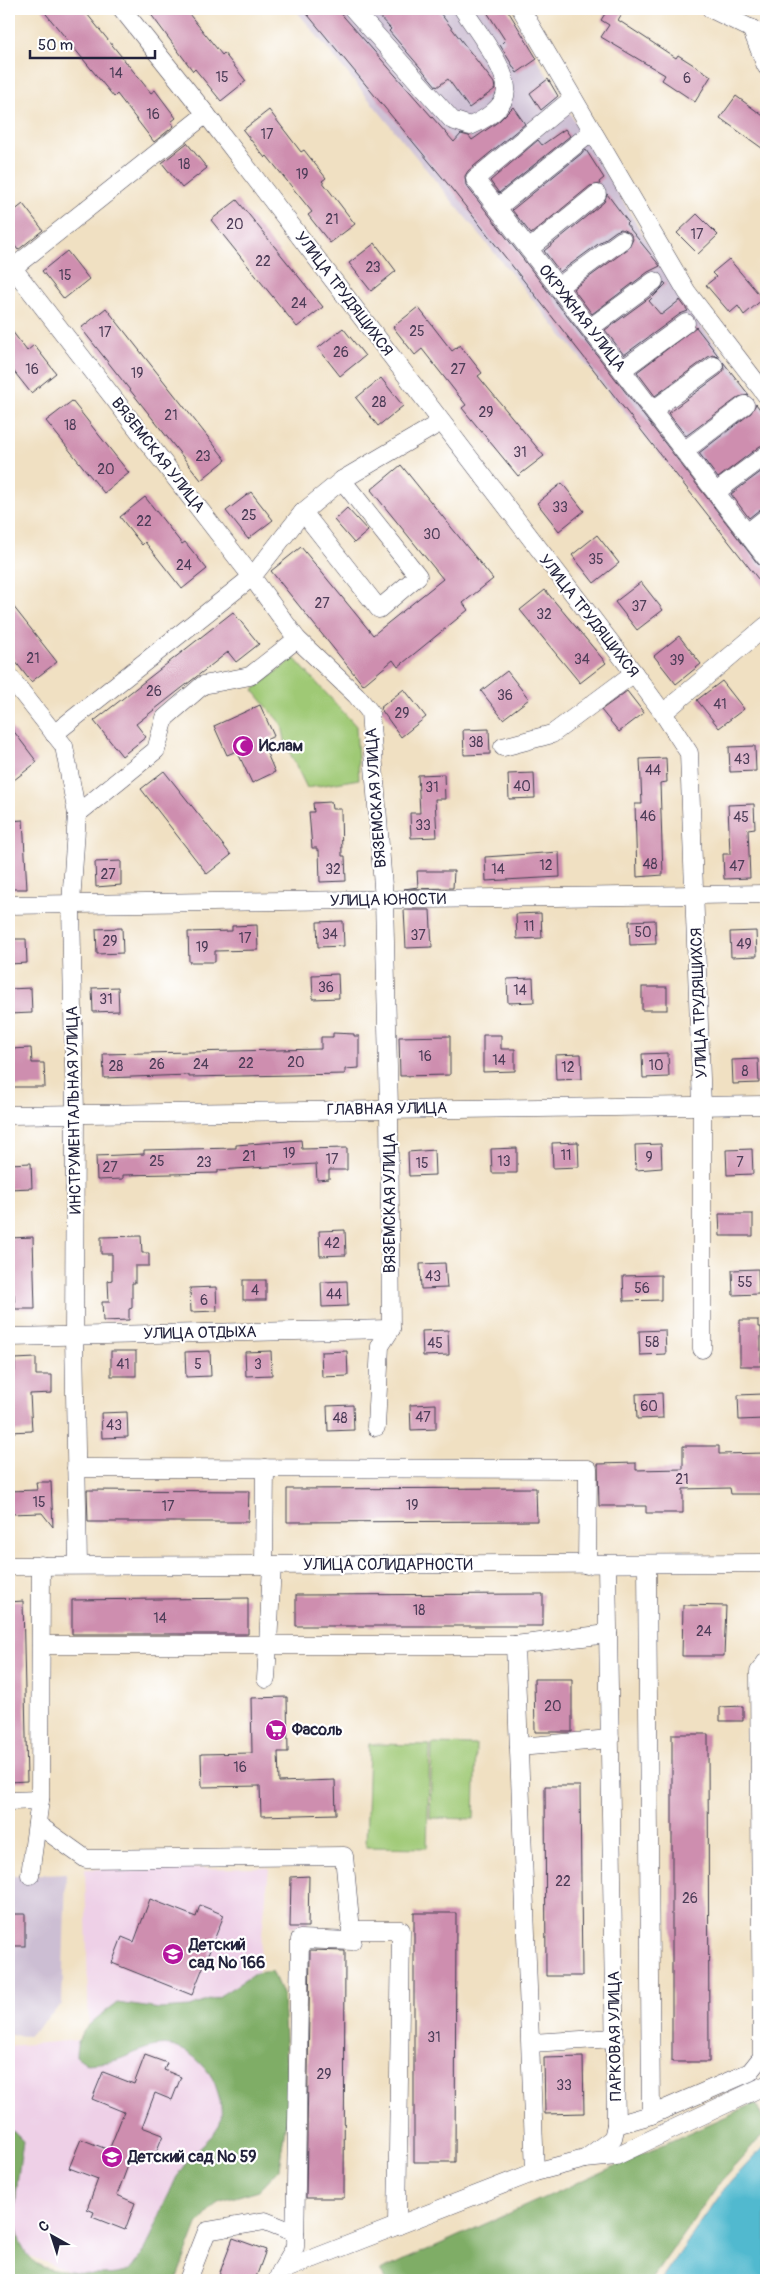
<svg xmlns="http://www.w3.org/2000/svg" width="775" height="2289" viewBox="0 0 775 2289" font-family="Pangolin,sans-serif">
	<rect width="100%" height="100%" fill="#fff"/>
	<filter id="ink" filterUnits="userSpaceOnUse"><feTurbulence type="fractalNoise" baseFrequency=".02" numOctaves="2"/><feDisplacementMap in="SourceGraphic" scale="10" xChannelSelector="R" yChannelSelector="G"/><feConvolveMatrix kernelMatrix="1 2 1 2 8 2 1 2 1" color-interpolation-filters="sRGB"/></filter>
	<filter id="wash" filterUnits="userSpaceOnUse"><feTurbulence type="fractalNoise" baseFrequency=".0096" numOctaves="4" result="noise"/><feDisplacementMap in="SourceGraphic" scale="20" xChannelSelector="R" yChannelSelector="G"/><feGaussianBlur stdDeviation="1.12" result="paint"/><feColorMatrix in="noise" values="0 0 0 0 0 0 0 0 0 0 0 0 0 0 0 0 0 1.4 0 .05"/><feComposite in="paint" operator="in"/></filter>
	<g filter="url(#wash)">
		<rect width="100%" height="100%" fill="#f0e0c2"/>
		<polygon fill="#eed0e7" points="269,1868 248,2065 169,2280 90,2280 9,2248 9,2046 89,2039 85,1869"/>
		<g fill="#ccbed3">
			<polygon points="295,9 507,9 686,306 766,411 766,585"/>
			<polygon points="66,1873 62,2004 29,2036 9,2035 9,1876"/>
		</g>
		<g fill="#9fc975" stroke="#607658">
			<polygon points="294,658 356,726 359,779 307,788 286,745 282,725 253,690"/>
			<polygon points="369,1744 430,1745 427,1848 366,1847"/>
			<polygon points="432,1744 476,1745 474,1819 430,1818"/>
		</g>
		<g fill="#7fad66" stroke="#506850">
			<path d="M272,1971L283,1996L288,2106L279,2169L259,2190L218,2202L197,2225L176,2280H9V2127L23,2141C19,2176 1,2250 43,2267C53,2271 66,2271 77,2273C88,2275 119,2277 129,2270C148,2257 158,2214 169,2194C173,2185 177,2175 183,2167C207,2131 234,2137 215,2084C210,2070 193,2053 178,2048C156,2040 137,2053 117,2060C107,2063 96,2063 87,2064L76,2056C76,2028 97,2019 117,2003L160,2009L190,2007L218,1997L256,1973Z"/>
			<polygon points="756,2103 766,2127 766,2132 721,2181 651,2280 386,2280 380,2271"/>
		</g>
		<polygon fill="#51b9cf" stroke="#3a6e85" points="766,2144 766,2280 661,2280 725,2188"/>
		<g id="blocks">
			<g fill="#ce8eaf">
				<polygon points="42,9 83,9 151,93 155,90 176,118 171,122 174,126 154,142 117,94 114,97"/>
				<polygon points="147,9 185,9 222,55 224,53 246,81 221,101 195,69 193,71"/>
				<polygon points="303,9 337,9 454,142 461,134 469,136 472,140 499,121 513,107 525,124 468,171 465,176 466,185 758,564 766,568 766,589 447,183"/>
				<polygon points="372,9 437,9 494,83 495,89 469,108 448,79 437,87 389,31 391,29"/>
				<polygon points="485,9 507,9 537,59 517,73 500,45 505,40"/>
				<polygon points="608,9 625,9 618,20 676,58 678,55 711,76 695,102 662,80 665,75 601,37 609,25 601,20"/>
				<polygon points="548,79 558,96 541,110 530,93"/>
				<polygon points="736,96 766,118 766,151 720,118"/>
				<polygon points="269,110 301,152 304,150 326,178 322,181 355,224 330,243 308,215 312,212 267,156 265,158 243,130"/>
				<polygon points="565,129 570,136 499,193 490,181 538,140 542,145"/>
				<polygon points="187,143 207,168 182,188 162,163"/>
				<polygon points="586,150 604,178 599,182 600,184 590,186 531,234 512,210"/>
				<polygon points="607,194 628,222 626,224 660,266 648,272 592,314 573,289 629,248 633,239 630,233 621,229 616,231 560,272 544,251 604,202"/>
				<polygon points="237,200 323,307 297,327 211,220"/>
				<polygon points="23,204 43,230 18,250 9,238 9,215"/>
				<polygon points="697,214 718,235 698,254 677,233"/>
				<polygon points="375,243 396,271 371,291 349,263"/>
				<polygon points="67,251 89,279 64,299 42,271"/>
				<polygon points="729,259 763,299 744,315 738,306 730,313 706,285 716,277 712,273"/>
				<polygon points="664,282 666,284 649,301 661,315 680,300 688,311 680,314 624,355 605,330 660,290"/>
				<polygon points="418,307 452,351 460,345 482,373 478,376 544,456 518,476 462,408 466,405 422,349 415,355 393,327"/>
				<polygon points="106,308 226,460 201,480 81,328"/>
				<polygon points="9,327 27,351 34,345 56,373 31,393 12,369 9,369"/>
				<polygon points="696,327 720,358 713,355 708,357 655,396 637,372"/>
				<polygon points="343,328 365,356 340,376 318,348"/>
				<polygon points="723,362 749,395 739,397 686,436 668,413 721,374 724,370"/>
				<polygon points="381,378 403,406 378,426 356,398"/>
				<polygon points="72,401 129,473 104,493 46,421"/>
				<polygon points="756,404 766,417 766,445 760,446 718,478 699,453 751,413"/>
				<polygon points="401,465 493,579 463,603 468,610 398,667 393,660 363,685 271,571 301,547 373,635 443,579 371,490"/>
				<polygon points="766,468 766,508 759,510 749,518 731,494"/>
				<polygon points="562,483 584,511 559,531 537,503"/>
				<polygon points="251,492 273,520 248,539 226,511"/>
				<polygon points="145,497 182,544 185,542 207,569 182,589 145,542 142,545 120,517"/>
				<polygon points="347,508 368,531 354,543 334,520"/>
				<polygon points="597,535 619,563 594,583 572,555"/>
				<polygon points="641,582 663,610 637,630 615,602"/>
				<polygon points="545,590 606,663 580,683 520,610"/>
				<polygon points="9,601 57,662 31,682 9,653"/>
				<polygon points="233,612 259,644 236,662 228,652 136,724 146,737 122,756 94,721"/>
				<polygon points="679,636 701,664 676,684 654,656"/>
				<polygon points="507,671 529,699 503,719 481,691"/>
				<polygon points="722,681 744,709 719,728 697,700"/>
				<polygon points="404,689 426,717 401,737 380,708"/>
				<polygon points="627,691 644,713 619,732 601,710"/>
				<polygon points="260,705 274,736 262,742 275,772 252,783 237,751 227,755 214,726"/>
				<polygon points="9,725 37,762 9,784"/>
				<polygon points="489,729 490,754 464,755 463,730"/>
				<polygon points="755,746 756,771 730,772 729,747"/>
				<polygon points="666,758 667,782 660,783 663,875 637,877 635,804 642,804 640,759"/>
				<polygon points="164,771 231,855 207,874 141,789"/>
				<polygon points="534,773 535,798 509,799 508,774"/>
				<polygon points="444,774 445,799 435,799 437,837 411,838 410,813 420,813 418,775"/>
				<polygon points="331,802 332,809 341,809 342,856 345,856 346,881 320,882 319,850 317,851 317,848 312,848 309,812 314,812 313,803"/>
				<polygon points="754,804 755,828 748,829 750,878 724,879 723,854 730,854 728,805"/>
				<polygon points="23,820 27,889 9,889 9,821"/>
				<polygon points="559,852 560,877 486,881 485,857"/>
				<polygon points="121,861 121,885 96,887 95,862"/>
				<polygon points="417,871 454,871 453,888 404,889 418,887"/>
				<polygon points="404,910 430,910 432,947 406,948"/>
				<polygon points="541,913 542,938 517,939 516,914"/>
				<polygon points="655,920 656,944 630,945 629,921"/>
				<polygon points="343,921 344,946 318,947 317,922"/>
				<polygon points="257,925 258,950 215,951 215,962 189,962 188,932 232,931 232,926"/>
				<polygon points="122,928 123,953 97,954 96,929"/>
				<polygon points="756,931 757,956 731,957 730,932"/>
				<polygon points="9,939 26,939 27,963 9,964"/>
				<polygon points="338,974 339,998 313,999 312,975"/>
				<polygon points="533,978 534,1002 508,1003 507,979"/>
				<polygon points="118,987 119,1011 93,1012 92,988"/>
				<rect x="642" y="987" width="25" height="23"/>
				<polygon points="31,988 32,1013 9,1014 9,989"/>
				<polygon points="333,1033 354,1034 354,1036 359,1036 359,1068 345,1069 345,1074 189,1077 189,1075 104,1078 103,1054 321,1049 321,1037 333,1037"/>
				<polygon points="483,1035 501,1035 501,1049 515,1049 515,1071 483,1072"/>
				<polygon points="450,1036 450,1075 400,1076 399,1037"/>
				<polygon points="31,1048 32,1063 44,1063 45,1087 9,1087 9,1049"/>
				<polygon points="668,1053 669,1077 643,1078 642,1054"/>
				<polygon points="581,1054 582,1079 556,1080 555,1055"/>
				<polygon points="758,1059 759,1083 733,1084 732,1060"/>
				<polygon points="301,1140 302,1149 347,1148 347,1170 329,1170 329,1179 317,1180 316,1164 218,1170 218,1173 123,1175 123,1179 97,1180 96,1156 144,1154 144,1150 236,1148 236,1145"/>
				<polygon points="578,1142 579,1167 553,1168 552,1143"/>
				<polygon points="661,1144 662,1168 636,1170 635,1145"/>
				<polygon points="517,1148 517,1173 492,1173 491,1149"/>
				<polygon points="752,1149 753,1174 727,1175 726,1150"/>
				<polygon points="434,1150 435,1175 409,1176 408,1152"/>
				<polygon points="31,1163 32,1188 9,1189 9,1164"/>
				<polygon points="719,1214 753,1214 753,1236 720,1236"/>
				<polygon points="345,1230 346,1255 320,1256 319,1231"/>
				<polygon points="141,1236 142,1253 149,1253 149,1266 135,1266 135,1283 132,1283 132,1308 129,1309 129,1320 103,1321 102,1302 109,1302 108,1281 112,1280 112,1254 101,1254 101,1237"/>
				<polygon points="33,1237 35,1309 15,1309 14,1294 9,1294 9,1238"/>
				<polygon points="445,1263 447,1288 421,1289 420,1264"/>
				<polygon points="758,1269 759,1294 733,1295 732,1270"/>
				<polygon points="661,1275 661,1300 624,1301 623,1276"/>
				<rect x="243" y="1280" width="23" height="20"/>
				<polygon points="347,1281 348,1306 322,1307 321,1282"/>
				<polygon points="216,1287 217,1311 191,1312 190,1288"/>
				<polygon points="740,1320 758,1320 758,1327 761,1327 761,1366 740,1366"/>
				<polygon points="448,1330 449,1355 423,1356 422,1331"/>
				<polygon points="665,1330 666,1354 640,1355 639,1331"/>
				<rect x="111" y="1351" width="25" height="25"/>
				<polygon points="210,1351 211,1376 186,1377 185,1352"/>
				<polygon points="271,1351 272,1375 246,1376 245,1352"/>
				<polygon points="347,1351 348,1376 322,1377 321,1352"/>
				<polygon points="36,1358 36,1375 52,1375 52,1393 30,1394 32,1431 9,1432 9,1379 15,1371 15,1359"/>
				<polygon points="662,1393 663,1418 637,1419 636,1394"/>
				<polygon points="763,1394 764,1419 739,1420 738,1395"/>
				<polygon points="436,1404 436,1429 411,1430 410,1405"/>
				<polygon points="353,1405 354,1430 328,1431 327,1406"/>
				<polygon points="127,1412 128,1437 102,1438 101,1413"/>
				<polygon points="683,1446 719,1446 719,1454 766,1453 766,1494 731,1494 730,1488 683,1489 683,1513 646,1513 646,1506 599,1506 598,1464 636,1463 636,1470 683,1469"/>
				<polygon points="36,1482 51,1482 53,1527 42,1513 9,1514 9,1491 37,1490"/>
				<polygon points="536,1488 537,1521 287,1522 287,1489"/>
				<polygon points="87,1490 249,1491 248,1522 88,1522"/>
				<polygon points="543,1594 543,1626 296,1626 296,1595"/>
				<polygon points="248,1598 248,1634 72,1634 72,1600"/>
				<polygon points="23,1601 27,1781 9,1782 9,1602"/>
				<polygon points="683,1605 726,1606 724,1656 682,1656"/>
				<polygon points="534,1679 572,1679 572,1732 535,1732"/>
				<polygon points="287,1697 288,1752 278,1752 279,1782 335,1780 336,1814 261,1816 260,1786 202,1787 201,1754 252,1753 251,1698"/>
				<polygon points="743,1706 743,1721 720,1721 720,1707"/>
				<polygon points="672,1734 708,1734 709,2062 672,2062"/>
				<polygon points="545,1786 580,1786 582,1976 546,1976"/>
				<polygon points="309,1876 308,1927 290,1927 291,1877"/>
				<polygon points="150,1899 196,1917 200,1905 224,1915 192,1995 112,1963 122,1937 134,1942"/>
				<polygon points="414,1913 456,1913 455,2162 414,2162"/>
				<rect x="9" y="1914" width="16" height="32"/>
				<polygon points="310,1950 345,1951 344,2198 306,2198"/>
				<polygon points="145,2055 167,2063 164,2070 181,2077 172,2100 155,2093 142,2127 163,2135 152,2163 132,2155 117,2195 135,2203 125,2230 92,2217 94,2212 87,2209 98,2179 69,2168 81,2139 109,2150 124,2112 92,2099 103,2072 134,2084"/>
				<polygon points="583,2057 584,2113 545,2114 544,2058"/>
				<polygon points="233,2238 266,2250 255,2280 217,2280"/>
			</g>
		</g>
	</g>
	<g filter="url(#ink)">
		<use href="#blocks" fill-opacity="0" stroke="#413e4f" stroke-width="1"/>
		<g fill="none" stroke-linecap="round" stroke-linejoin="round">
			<g stroke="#413e4f" stroke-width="19">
				<g id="minor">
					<polyline points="122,9 206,114 634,673 663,713 689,753 702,1106 702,1349"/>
					<path d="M353,9L452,120L470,126C484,120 505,108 506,90C507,68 474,27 463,9"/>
					<polyline points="521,9 687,292 766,395"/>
					<polyline points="711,9 766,36"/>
					<polyline points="751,28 766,66"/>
					<polyline points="573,98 475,179 766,558"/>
					<polyline points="497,208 593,131"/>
					<polyline points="529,249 597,194"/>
					<polyline points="9,263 252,577 297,639 356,695 370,712 384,900 389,1109 391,1329 380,1346 376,1427"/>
					<polyline points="9,271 206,114"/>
					<polyline points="558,287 622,240"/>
					<polyline points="590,328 654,281"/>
					<polyline points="622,370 686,323"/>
					<polyline points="653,410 714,366"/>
					<polyline points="684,451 745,405"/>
					<polyline points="716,492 766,455"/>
					<polyline points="303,512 379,609 418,576 342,480"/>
					<polyline points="747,533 766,518"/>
					<polyline points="9,676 64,746 77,814 71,904 75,1114 74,1336 78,1565"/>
					<polyline points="663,713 766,626"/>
					<polyline points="54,734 252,577 303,512 342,480 441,422"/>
					<polyline points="503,747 552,734 634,673"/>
					<polyline points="77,814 156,750 165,718 203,685 250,676 297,639"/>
					<polyline points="9,905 766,894"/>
					<polyline points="9,1115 766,1105"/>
					<polyline points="9,1337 391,1329"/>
					<polyline points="76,1468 588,1469 587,1565"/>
					<polyline points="264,1565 265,1468"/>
					<polyline points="272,1565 268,1645 515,1645"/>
					<polyline points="9,1566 766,1563"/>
					<polyline points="41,1645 268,1645 266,1679"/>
					<polyline points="519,1747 610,1739"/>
					<polyline points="9,1801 40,1800"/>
					<polyline points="37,1824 86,1859 344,1856 352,1941 300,1939 295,2247 281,2271"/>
					<polyline points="30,1875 40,1800 41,1565"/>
					<polyline points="352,1930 401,1930 397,2226"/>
					<polyline points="531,2043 615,2038"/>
					<polyline points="651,2115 750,2072 762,2057 759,1672 766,1662"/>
					<polyline points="616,2125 651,2115 647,1564"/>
					<polyline points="585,2159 616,2156 766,2085"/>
					<polyline points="535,2172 515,1645 608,1634"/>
					<polyline points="188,2280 207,2231 265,2221 295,2233"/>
					<polyline points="277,2280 281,2271 535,2172 585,2159 613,2138 616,2125 607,1565"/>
				</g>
			</g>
			<use href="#minor" stroke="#fff" stroke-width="18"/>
		</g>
	</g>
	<defs>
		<g id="mosque-disc" transform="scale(1.125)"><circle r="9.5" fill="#b5179e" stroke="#fff"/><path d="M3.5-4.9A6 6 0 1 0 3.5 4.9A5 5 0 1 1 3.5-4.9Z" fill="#fff"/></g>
		<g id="supermarket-disc" transform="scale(1.125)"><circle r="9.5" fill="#b5179e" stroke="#fff"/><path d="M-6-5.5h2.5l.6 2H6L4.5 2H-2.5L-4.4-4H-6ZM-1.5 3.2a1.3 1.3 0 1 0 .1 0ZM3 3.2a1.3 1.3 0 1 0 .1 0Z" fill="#fff"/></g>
		<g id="school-disc" transform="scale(1.125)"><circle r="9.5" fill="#b5179e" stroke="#fff"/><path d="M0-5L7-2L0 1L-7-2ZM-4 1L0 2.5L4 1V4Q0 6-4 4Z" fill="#fff"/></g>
	</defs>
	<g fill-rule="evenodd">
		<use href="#mosque-disc" x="243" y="746"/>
		<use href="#supermarket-disc" x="276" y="1730"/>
		<use href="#school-disc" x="173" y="1954"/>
		<use href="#school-disc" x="112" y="2157"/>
	</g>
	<g text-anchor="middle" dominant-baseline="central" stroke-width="4.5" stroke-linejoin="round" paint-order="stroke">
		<g font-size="14" fill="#4d3d58">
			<text x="116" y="73">14</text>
			<text x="222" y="77">15</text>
			<text x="687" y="78">6</text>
			<text x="153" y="114">16</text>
			<text x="267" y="134">17</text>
			<text x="184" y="164">18</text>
			<text x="302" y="174">19</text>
			<text x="332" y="219">21</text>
			<text x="235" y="224">20</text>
			<text x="697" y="234">17</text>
			<text x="263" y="261">22</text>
			<text x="373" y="267">23</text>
			<text x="65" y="275">15</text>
			<text x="299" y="303">24</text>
			<text x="417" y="331">25</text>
			<text x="105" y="332">17</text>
			<text x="341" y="352">26</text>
			<text x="32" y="369">16</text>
			<text x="458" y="369">27</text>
			<text x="137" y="373">19</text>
			<text x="379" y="402">28</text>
			<text x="486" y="412">29</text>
			<text x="171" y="415">21</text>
			<text x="70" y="425">18</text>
			<text x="520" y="452">31</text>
			<text x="203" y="456">23</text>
			<text x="106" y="469">20</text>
			<text x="560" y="507">33</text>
			<text x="249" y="515">25</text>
			<text x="144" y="521">22</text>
			<text x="432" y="534">30</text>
			<text x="596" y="559">35</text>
			<text x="184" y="565">24</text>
			<text x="322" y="603">27</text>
			<text x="639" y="606">37</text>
			<text x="544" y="614">32</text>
			<text x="33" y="658">21</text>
			<text x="582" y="659">34</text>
			<text x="677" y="660">39</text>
			<text x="154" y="691">26</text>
			<text x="505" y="695">36</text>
			<text x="720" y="704">41</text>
			<text x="402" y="713">29</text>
			<text x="476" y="742">38</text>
			<text x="742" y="759">43</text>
			<text x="653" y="770">44</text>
			<text x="522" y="786">40</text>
			<text x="432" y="787">31</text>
			<text x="648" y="816">46</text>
			<text x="741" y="817">45</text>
			<text x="423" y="825">33</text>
			<text x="650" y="864">48</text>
			<text x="546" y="865">12</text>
			<text x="737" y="866">47</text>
			<text x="333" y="869">32</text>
			<text x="498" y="869">14</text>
			<text x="108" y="874">27</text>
			<text x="529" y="926">11</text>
			<text x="643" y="932">50</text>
			<text x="330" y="934">34</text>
			<text x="418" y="935">37</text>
			<text x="245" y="938">17</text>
			<text x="110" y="941">29</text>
			<text x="744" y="944">49</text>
			<text x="202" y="947">19</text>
			<text x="326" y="987">36</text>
			<text x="520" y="990">14</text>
			<text x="106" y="999">31</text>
			<text x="425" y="1056">16</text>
			<text x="499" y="1060">14</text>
			<text x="296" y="1062">20</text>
			<text x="246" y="1063">22</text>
			<text x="157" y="1064">26</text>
			<text x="201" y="1064">24</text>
			<text x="656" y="1065">10</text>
			<text x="116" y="1066">28</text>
			<text x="568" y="1067">12</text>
			<text x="745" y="1071">8</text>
			<text x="289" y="1153">19</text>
			<text x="566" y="1155">11</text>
			<text x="249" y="1156">21</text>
			<text x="649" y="1157">9</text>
			<text x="332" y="1159">17</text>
			<text x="157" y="1161">25</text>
			<text x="504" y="1161">13</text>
			<text x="204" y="1162">23</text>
			<text x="740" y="1162">7</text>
			<text x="422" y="1163">15</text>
			<text x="110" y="1167">27</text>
			<text x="332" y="1243">42</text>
			<text x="433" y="1276">43</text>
			<text x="745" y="1282">55</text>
			<text x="642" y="1288">56</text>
			<text x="255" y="1290">4</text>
			<text x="334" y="1294">44</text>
			<text x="204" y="1300">6</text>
			<text x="652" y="1342">58</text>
			<text x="435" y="1343">45</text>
			<text x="123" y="1364">41</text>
			<text x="198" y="1364">5</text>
			<text x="258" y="1364">3</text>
			<text x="649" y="1406">60</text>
			<text x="423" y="1417">47</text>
			<text x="340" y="1418">48</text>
			<text x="114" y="1425">43</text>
			<text x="682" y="1479">21</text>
			<text x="39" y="1502">15</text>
			<text x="412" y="1505">19</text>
			<text x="168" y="1506">17</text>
			<text x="419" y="1610">18</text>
			<text x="160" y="1618">14</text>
			<text x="704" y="1631">24</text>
			<text x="553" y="1706">20</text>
			<text x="240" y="1767">16</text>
			<text x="563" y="1881">22</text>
			<text x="690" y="1898">26</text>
			<text x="434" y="2037">31</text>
			<text x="324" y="2074">29</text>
			<text x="564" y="2085">33</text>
		</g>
		<g font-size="16" fill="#22223b" stroke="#fff">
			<text transform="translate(344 294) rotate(53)">УЛИЦА ТРУДЯЩИХСЯ</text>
			<text transform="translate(582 318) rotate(52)">ОКРУЖНАЯ УЛИЦА</text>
			<text transform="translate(158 455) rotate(52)">ВЯЗЕМСКАЯ УЛИЦА</text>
			<text transform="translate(589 616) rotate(52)">УЛИЦА ТРУДЯЩИХСЯ</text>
			<text transform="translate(376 798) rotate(-94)">ВЯЗЕМСКАЯ УЛИЦА</text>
			<text transform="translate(388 900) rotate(-1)">УЛИЦА ЮНОСТИ</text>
			<text transform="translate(699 1003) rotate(-92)">УЛИЦА ТРУДЯЩИХСЯ</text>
			<text transform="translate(387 1109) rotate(-1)">ГЛАВНАЯ УЛИЦА</text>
			<text transform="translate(74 1110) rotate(-91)">ИНСТРУМЕНТАЛЬНАЯ УЛИЦА</text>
			<text transform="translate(390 1203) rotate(-90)">ВЯЗЕМСКАЯ УЛИЦА</text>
			<text transform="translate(200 1333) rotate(-1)">УЛИЦА ОТДЫХА</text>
			<text x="388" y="1565">УЛИЦА СОЛИДАРНОСТИ</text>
			<text transform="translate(615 2036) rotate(-91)">ПАРКОВАЯ УЛИЦА</text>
		</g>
		<g font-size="16" font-weight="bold" fill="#22223b" stroke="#fff" text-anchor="start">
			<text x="259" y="746">Ислам</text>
			<text x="292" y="1730">Фасоль</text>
			<text x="189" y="1945">Детский<tspan x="189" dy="18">сад № 166</tspan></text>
			<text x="128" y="2157">Детский сад № 59</text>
		</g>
	</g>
	<rect width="775" height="2289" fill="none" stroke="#fff" stroke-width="30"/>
	<g transform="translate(52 2236) rotate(321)" stroke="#ffffff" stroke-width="4" paint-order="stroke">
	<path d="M0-4L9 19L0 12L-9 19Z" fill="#22223b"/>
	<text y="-8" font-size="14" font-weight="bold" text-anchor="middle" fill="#22223b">С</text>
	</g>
	<path d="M30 50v8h125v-8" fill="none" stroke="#22223b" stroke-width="2.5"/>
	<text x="38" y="50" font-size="15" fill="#22223b" stroke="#ffffff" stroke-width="4" paint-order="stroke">50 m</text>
</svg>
